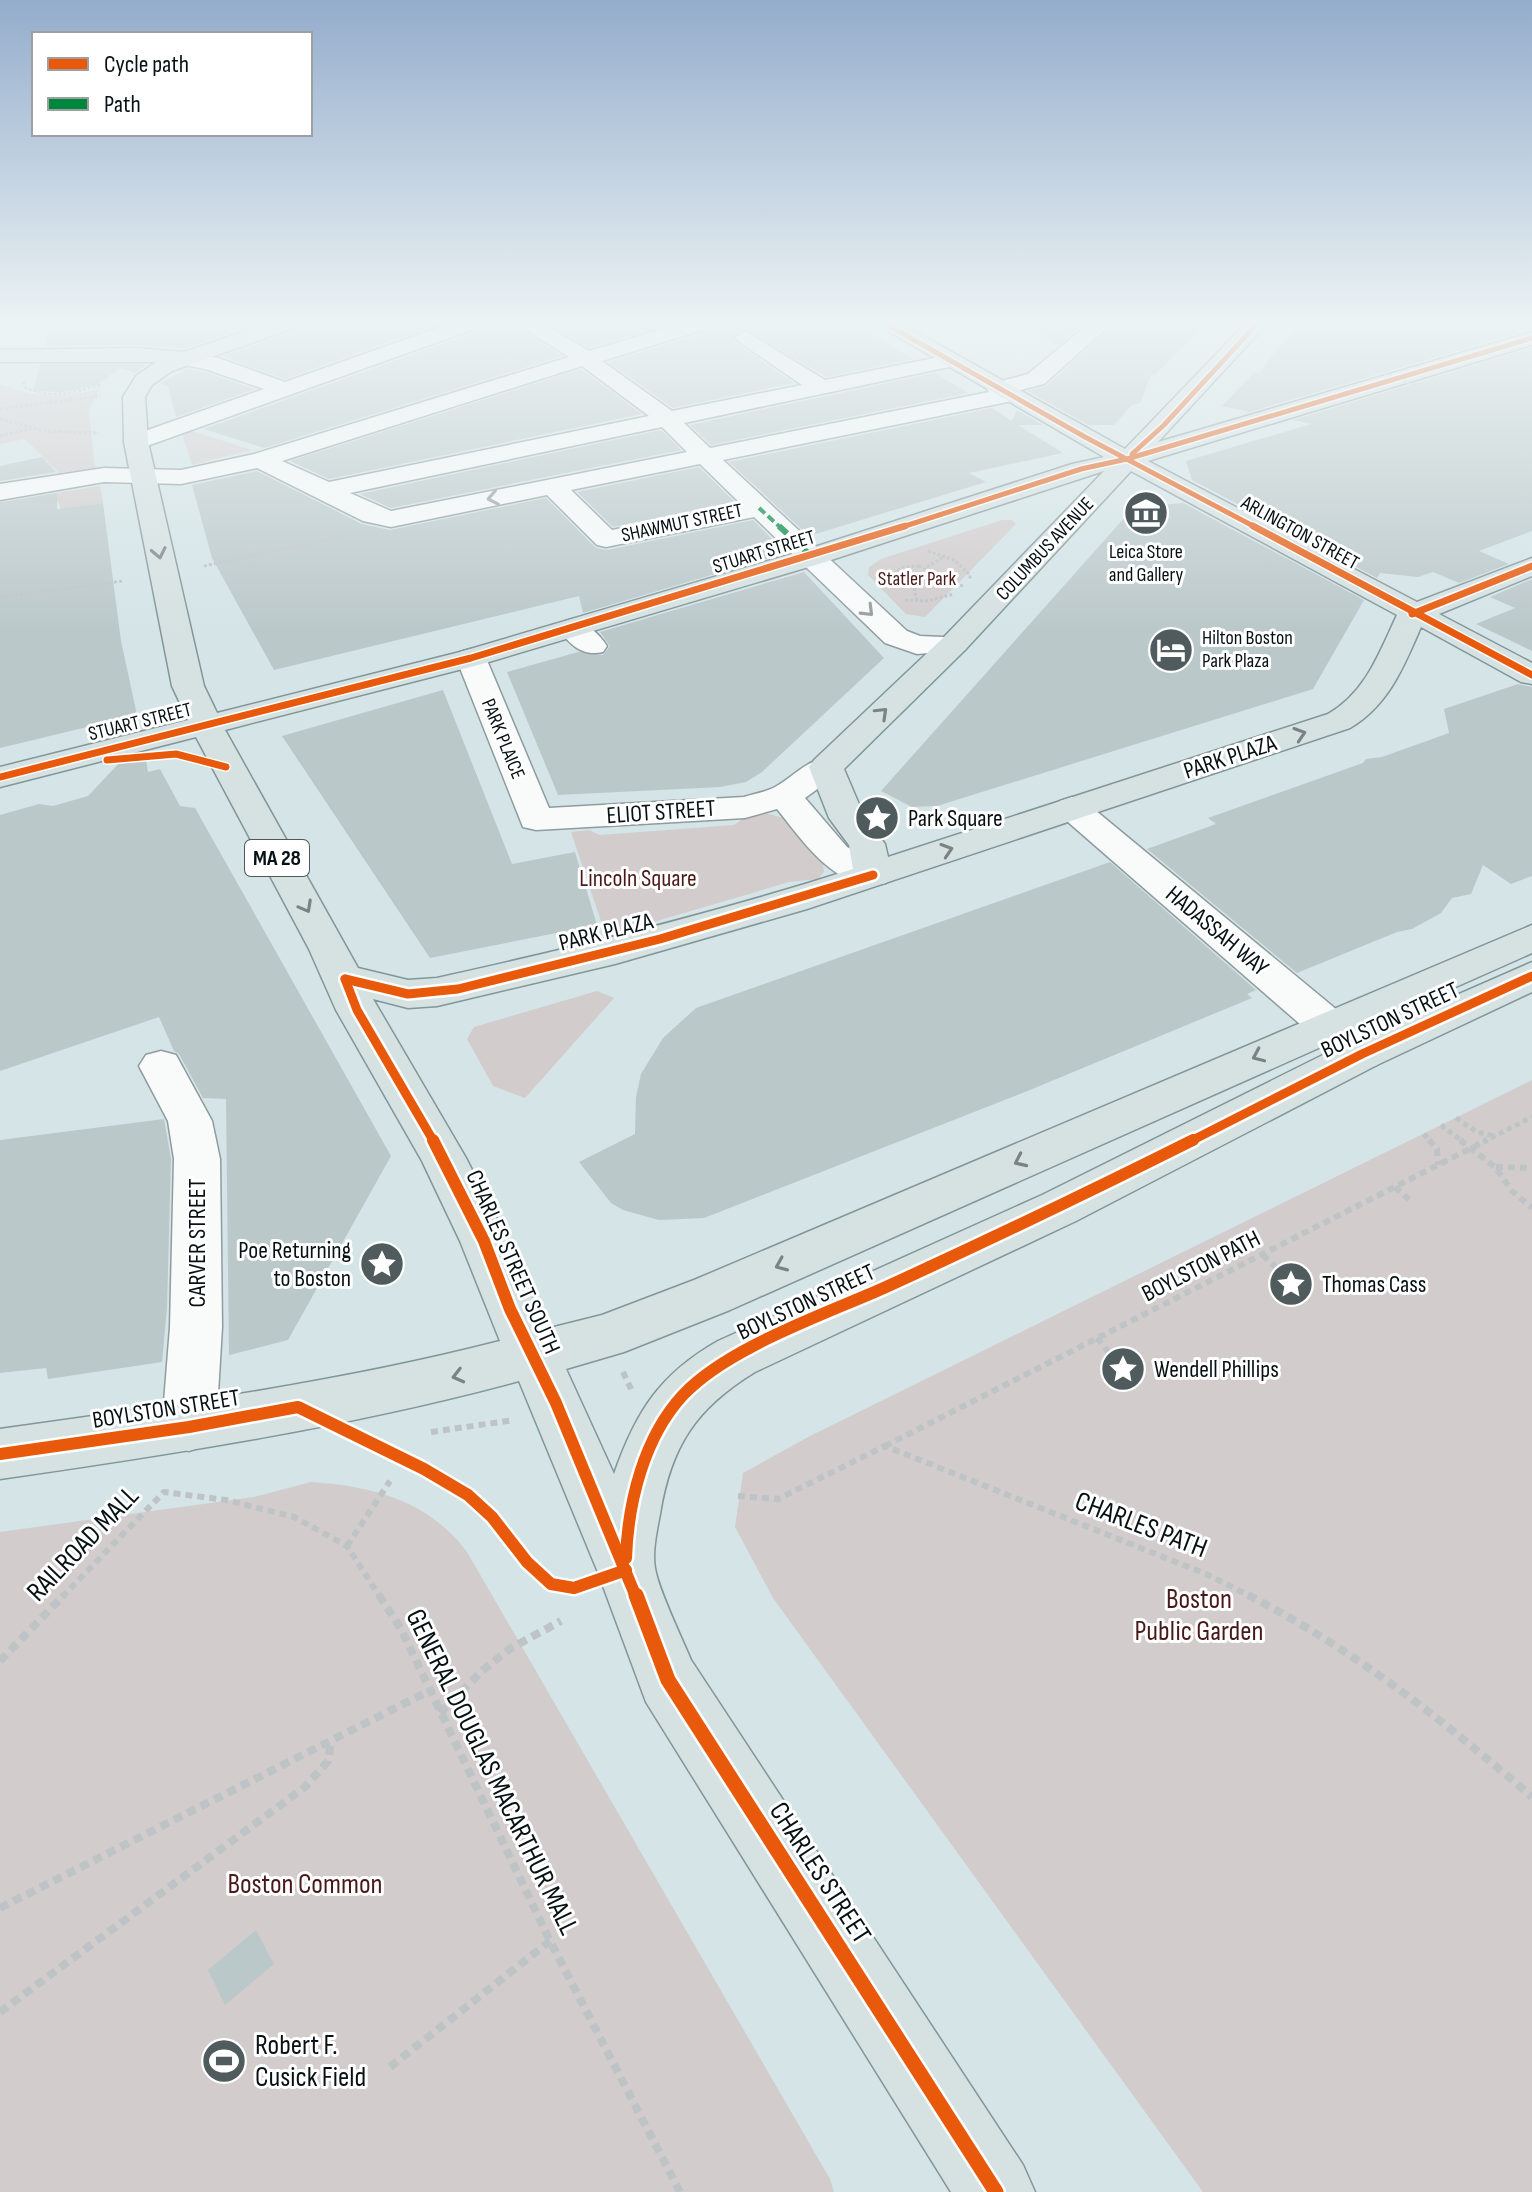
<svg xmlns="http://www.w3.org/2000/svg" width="1532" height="2192" viewBox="0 0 1532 2192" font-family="'Sofia Sans Condensed',sans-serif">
	<rect width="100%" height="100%" fill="#d4e4e7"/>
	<g fill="#d2cccd">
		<path d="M0,384C35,398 64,400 100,388L89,411L95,468L59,473L25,439L0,444Z"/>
		<polygon points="192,431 252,450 192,465 182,434"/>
		<polygon points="100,486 103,503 61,509 57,500 0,506 0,502"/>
		<polygon points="1002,520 1012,520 1016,524 925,617 906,614 868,575 869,567 881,559"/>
		<polygon points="766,813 783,818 823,864 824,872 818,879 789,882 606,936 571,832 589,830 600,835 734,825 747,816"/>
		<polygon points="597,991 614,998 525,1098 493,1086 467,1039 474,1027"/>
		<polygon points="1532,1080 1532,2192 1203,2192 773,1598 735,1527 743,1473 810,1436"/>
		<path d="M311,1482C372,1486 428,1500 467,1552L830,2179L834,2192H0V1532L254,1497Z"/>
	</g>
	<g fill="#bbc8ca">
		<polygon points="185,324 256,324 184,349 135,345 45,346 48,331 171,328"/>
		<polygon points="300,324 439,324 285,379 222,356 295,331"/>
		<polygon points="483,324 514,324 562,356 264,448 204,429 478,331"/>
		<polygon points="550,324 667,324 589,348"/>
		<polygon points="715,324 856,324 913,359 826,377 743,328 732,336 736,343 794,383 673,408 609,362 710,331"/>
		<polygon points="1033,324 1083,324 1057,346"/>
		<polygon points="1114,324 1206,324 1155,375 1151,375 1140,403 1132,405 1114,425 1088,425 1028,391 1046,386"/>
		<polygon points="1302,324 1491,324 1518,333 1250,412 1222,406 1255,372 1260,373 1278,348"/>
		<polygon points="1532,348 1532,531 1479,551 1509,564 1459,583 1433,572 1418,577 1380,573 1377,578 1192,480 1186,461 1311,424 1293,420"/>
		<polygon points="40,365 146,365 135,373 120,368 97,385 63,392 33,391"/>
		<polygon points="188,369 204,372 255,389 176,417 168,386 160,383"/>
		<polygon points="581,369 642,414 329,479 290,461"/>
		<polygon points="935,373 968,393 711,445 690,425"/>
		<polygon points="992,408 1012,421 1017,410 1043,425 1018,425 1063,453 969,473 986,482 809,536 729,462"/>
		<polygon points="661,430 681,450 391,508 360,494"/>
		<polygon points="42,457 56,472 0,481 0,466"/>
		<polygon points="699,467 735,502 613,527 577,492"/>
		<polygon points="257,471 362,524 390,530 546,498 596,548 607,550 753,520 786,553 583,613 579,596 274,670 212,558 192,485"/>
		<polygon points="57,493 57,509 103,503 121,641 137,715 0,748 0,503"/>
		<polygon points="1183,503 1364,600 1313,689 937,806 912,807 881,791 1134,507"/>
		<polygon points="804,572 884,658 762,772 746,782 720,787 558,795 507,672 578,652 603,655 610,646 600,632"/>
		<polygon points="1532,579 1532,651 1476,624 1515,608 1490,597"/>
		<polygon points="1518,684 1532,687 1532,876 1511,884 1483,865 1471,894 1452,898 1441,913 1412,929 1397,932 1297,973 1147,849 1216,824 1208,818 1363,763 1366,759 1382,757 1449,733 1444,709"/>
		<polygon points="443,690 512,864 575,852 597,925 430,958 282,736"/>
		<polygon points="145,753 148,772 160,769 180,806 195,808 391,1156 288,1340 229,1355 226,1099 203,1098 179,1054 174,1051 159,1017 0,1071 0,815 39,804 53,806 88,796 123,759"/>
		<polygon points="1110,862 1256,990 1247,994 1252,998 1025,1092 704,1218 659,1220 623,1210 611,1203 579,1162 635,1134 636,1097 641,1074 663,1038 696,1008"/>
		<polygon points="164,1119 171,1159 167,1308 162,1362 48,1379 46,1368 0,1373 0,1140"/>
		<polygon points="256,1930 274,1964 225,2005 208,1970"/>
	</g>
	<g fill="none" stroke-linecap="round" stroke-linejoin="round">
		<g stroke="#8f9c9e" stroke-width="3">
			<g id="minor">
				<polygon points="449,324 480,324 477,328 144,447 128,447 124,442 128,437 264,389 205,369 175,363 172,358 175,353 183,352 218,358 285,382"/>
				<path d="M517,324H543L589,351L679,324H712L709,328L602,361L672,411L802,385L738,341L735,337L745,331L825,380L949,355L960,361L949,367L684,423L710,448L989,392L987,389L990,384L1028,374L1088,324H1111L1044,384L1017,391L1020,395L1017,400L723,460L907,631L920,636L965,638L969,644L965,650L917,654L885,643L754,517L606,547L597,545L547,495L391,527L363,521L257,468L181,484L104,482L0,500V484L104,468L181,470L254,454L569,357ZM582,366L649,416L329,482L282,461ZM662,427L687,452L391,511L350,493ZM700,464L741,504L612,530L571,490Z"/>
				<path d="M573,619C587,623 599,634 607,646L603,652C582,657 569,644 558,628L563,622Z"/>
				<path d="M471,649L482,652L486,658L549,808L744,797C754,794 766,792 775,787C797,775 811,753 838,760L843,767L838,774L805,798L847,847L886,867L892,875L886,883C838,895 803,841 777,809L745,818L536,830L523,827L456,658L460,652Z"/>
				<polygon points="1072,797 1084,801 1377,1043 1383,1054 1377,1065 1362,1069 1347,1065 1060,815 1054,808 1060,801"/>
				<polygon points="161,1051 176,1055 212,1121 220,1159 222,1327 216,1427 208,1444 189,1451 170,1444 162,1427 170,1327 174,1159 168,1121 139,1066 146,1055"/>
			</g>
		</g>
		<g stroke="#819699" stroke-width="3">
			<path id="major" d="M266,324H297L294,328L172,371L152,385L145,397L148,442L204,686L217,713L460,652L802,551L1072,464L1104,457L876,324H902L1125,449L1245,324H1267L1158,442L1532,332V345L1148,461L1417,602L1532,558V576L1439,614L1532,663V684L1521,682L1421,627C1404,666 1389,705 1350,728L807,909L615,964L437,1006L408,1008L373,999L466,1158L508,1241L546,1329L602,1315L694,1280L1532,925V953L730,1310L624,1352L566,1369L614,1474C636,1411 660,1374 718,1341L1042,1195L1347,1043L1532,962V992L1377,1065L1076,1221L755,1372C696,1408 671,1446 660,1514C657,1530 652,1552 655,1568C658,1589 682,1638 691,1660L1023,2165L1035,2192H951L646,1702L597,1570L519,1381C349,1427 174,1454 0,1479V1429C167,1406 336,1383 500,1341L460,1241L422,1161L336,1010L309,949L196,737L0,787V767L188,720L172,686L124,442L123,397L136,376L156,362H0V350L135,348L184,352ZM1104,471L943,638L814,760L809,767L829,818L849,845L853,869C716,913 577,947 437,978L408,980L358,968L225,730L482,664L822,563ZM1131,471L1397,615C1379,653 1366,692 1328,714L888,857L885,844L864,816L844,769L965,650Z"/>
		</g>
		<g stroke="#bec4c6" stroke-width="3" stroke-dasharray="3 2" stroke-linecap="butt">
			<polyline points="160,326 175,324"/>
			<polyline points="23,382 26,388 45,394 64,394 102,385"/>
			<polyline points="0,409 100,396"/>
			<polyline points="0,419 45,431 99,433"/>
			<polyline points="0,436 30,429"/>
			<polyline points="928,551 954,560 970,575 970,580"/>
			<polyline points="204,566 344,536"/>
			<polygon points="919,566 933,573 931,578 913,583 897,577 895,572 904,567"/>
			<polyline points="927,567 945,556"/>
			<polyline points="931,578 963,586"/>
			<polyline points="913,583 917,601"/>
			<polyline points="0,597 123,581"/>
			<polyline points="905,600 927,601 954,594"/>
		</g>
		<g stroke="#bec4c6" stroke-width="5" stroke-dasharray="5 4" stroke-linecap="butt">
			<polyline points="1456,1118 1477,1132 1494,1136"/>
			<polyline points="1441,1125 1463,1142"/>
			<polyline points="1424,1134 1431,1142"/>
			<polyline points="1483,1142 1532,1117"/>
		</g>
		<g stroke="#bec4c6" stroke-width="6" stroke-dasharray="7 5" stroke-linecap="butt">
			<polyline points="1429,1140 1437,1149 1438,1165"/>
			<polyline points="1460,1140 1495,1167 1512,1191 1532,1208"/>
			<polyline points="1496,1167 1532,1168"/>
			<polyline points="1395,1187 1413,1203"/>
			<polyline points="1263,1255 1281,1272"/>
			<polyline points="1097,1338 1112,1356"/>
			<polyline points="623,1372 632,1391"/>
			<polyline points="431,1432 514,1420"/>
			<polyline points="885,1446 1487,1140"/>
			<polyline points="738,1496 778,1499 885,1446 1206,1574 1252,1597"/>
			<polyline points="347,1546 390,1481"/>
			<polyline points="62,1597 164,1492 226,1500 294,1517 347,1546 380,1597"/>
		</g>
		<g stroke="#bec4c6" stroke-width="8" stroke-dasharray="9 6" stroke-linecap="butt">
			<polyline points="379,1595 401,1629 550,1941 680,2192"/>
			<path d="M1248,1595C1353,1649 1443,1720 1532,1797"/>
			<polyline points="0,1661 64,1595"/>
			<polyline points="440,1713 483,1670 511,1648 561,1621"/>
			<polyline points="0,1908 429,1691"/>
			<polyline points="0,2012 305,1787 328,1761 331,1741"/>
			<polyline points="390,2067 550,1941"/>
		</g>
		<use href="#minor" fill="#f9fbfb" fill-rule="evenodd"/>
		<use href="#major" fill="#d6e1e2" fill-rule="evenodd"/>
		<polyline stroke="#bec4c6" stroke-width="3" stroke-dasharray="3 2" stroke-linecap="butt" points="1370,368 1435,392"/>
		<polyline stroke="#00873e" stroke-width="4" stroke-dasharray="8 4" stroke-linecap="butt" points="759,508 781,528"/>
		<polyline stroke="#00873e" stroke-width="6" stroke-dasharray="11 6" stroke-linecap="butt" points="779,526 812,557"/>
		<g stroke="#fff" stroke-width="8">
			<g id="cycleway-far4">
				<polyline points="886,324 1085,437 1257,528"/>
				<polyline points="1132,454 1164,425 1257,324"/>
				<polyline points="899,528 1081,469 1127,459 1532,338"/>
			</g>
		</g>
		<g stroke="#fff" stroke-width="10">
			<g id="cycleway-far3">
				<polyline points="1253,526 1532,675"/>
				<polyline points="1412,614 1532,566"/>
				<polyline points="107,760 176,754 226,767"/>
				<polyline points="0,777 471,658 905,526"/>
			</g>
		</g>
		<g stroke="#fff" stroke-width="14">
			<g id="cycleway-far2">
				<polyline points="345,979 357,1010 434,1142"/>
				<polyline points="345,979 408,994 458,989 660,939 873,875"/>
				<polyline points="1189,1142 1362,1054 1532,976"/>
			</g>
		</g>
		<g stroke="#fff" stroke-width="17">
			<g id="cycleway-far1">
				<polyline points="433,1140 484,1241 510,1309 556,1403 636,1597"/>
				<polyline points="0,1454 189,1427 298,1407 424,1469 468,1495 492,1517 527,1562 551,1584 574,1588 626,1570"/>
				<path d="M626,1558C628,1502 644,1437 683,1395C728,1347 826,1314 886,1287C989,1240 1091,1191 1193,1140"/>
			</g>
		</g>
		<g stroke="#fff" stroke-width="20">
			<polyline id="cycleway" points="636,1595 668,1680 996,2192"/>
		</g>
		<use href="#cycleway-far4" stroke="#e8590c" stroke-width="5"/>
		<use href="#cycleway-far3" stroke="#e8590c" stroke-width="7"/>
		<use href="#cycleway-far2" stroke="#e8590c" stroke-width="9"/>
		<use href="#cycleway-far1" stroke="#e8590c" stroke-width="12"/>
		<use href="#cycleway" stroke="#e8590c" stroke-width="15"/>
	</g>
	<defs><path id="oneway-chevron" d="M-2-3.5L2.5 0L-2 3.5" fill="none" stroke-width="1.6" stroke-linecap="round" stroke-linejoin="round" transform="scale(2)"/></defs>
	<g stroke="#989d9e">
		<use href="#oneway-chevron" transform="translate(493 498) rotate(169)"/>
		<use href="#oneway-chevron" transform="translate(868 611) rotate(45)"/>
	</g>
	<g stroke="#798385">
		<use href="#oneway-chevron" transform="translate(159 553) rotate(78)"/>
		<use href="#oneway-chevron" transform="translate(882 713) rotate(-44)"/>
		<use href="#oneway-chevron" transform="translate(1300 734) rotate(-18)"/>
		<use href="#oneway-chevron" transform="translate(947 850) rotate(-18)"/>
		<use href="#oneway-chevron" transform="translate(306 907) rotate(61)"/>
		<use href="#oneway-chevron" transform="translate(1258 1056) rotate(156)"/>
		<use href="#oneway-chevron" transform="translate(1020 1161) rotate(155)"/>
		<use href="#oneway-chevron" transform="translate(781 1265) rotate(157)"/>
		<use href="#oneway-chevron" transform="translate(458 1376) rotate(166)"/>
	</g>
	<linearGradient id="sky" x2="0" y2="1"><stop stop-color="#94adcc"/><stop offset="0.51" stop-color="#ecf3f4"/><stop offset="1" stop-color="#ecf3f4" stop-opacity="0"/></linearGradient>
	<rect width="1532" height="631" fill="url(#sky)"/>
	<defs>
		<g id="museum-disc" transform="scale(2.3)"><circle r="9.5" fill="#4f5b5d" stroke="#fff"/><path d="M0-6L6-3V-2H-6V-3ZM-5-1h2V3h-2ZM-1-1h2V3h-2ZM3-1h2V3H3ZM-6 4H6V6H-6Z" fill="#fff"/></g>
		<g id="hotel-disc" transform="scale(2.3)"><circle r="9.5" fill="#4f5b5d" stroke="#fff"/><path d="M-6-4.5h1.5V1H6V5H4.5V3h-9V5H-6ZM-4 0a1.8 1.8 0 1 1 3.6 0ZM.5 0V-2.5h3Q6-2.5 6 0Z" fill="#fff"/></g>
		<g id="sight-disc" transform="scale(2.3)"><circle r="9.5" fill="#4f5b5d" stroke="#fff"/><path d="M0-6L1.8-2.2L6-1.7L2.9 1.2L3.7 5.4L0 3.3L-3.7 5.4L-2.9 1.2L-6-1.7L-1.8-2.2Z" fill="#fff"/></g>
		<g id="stadium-disc" transform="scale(2.3)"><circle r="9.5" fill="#4f5b5d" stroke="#fff"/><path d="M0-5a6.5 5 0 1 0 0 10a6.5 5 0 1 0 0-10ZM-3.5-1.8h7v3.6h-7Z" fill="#fff"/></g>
	</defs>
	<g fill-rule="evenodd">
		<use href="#museum-disc" x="1146" y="513"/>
		<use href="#hotel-disc" x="1171" y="650"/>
		<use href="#sight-disc" x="877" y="818"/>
		<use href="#sight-disc" x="382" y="1264"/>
		<use href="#sight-disc" x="1291" y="1284"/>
		<use href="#sight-disc" x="1123" y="1369"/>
		<use href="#stadium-disc" x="224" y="2061"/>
	</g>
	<g text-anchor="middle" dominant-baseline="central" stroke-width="6" stroke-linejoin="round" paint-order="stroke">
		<g font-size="20" fill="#071113" stroke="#fff">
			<text transform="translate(682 523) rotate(-12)">SHAWMUT STREET</text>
			<text transform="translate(1300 533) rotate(29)">ARLINGTON STREET</text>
			<text transform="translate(1045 549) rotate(-47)">COLUMBUS AVENUE</text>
			<text transform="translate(764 552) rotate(-17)">STUART STREET</text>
			<text transform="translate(140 722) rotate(-14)">STUART STREET</text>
			<text transform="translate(503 739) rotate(68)">PARK PLAICE</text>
		</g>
		<g font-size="20" fill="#071113" stroke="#fff">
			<text x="1146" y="552">Leica Store<tspan x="1146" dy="23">and Gallery</tspan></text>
			<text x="1202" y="638" text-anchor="start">Hilton Boston<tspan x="1202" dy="23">Park Plaza</tspan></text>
		</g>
		<g font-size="20" fill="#491919" stroke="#fff">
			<text x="917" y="579">Statler Park</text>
		</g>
		<rect fill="#fff" stroke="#51585a" stroke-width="2" x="245" y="840" width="64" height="36" rx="6"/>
		<g font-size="22" font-weight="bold" fill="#071113">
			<text x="277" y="858">MA 28</text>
		</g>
		<g font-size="24" fill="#071113" stroke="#fff">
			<text transform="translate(1230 757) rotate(-18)">PARK PLAZA</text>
			<text transform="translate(661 812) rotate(-4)">ELIOT STREET</text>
			<text transform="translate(1217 931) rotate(40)">HADASSAH WAY</text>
			<text transform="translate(606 932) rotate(-14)">PARK PLAZA</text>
			<text transform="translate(1390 1020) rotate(-25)">BOYLSTON STREET</text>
			<text transform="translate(197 1243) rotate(-90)">CARVER STREET</text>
			<text transform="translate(513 1262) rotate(66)">CHARLES STREET SOUTH</text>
			<text transform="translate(1201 1266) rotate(-27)">BOYLSTON PATH</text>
			<text transform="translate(806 1302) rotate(-25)">BOYLSTON STREET</text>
			<text transform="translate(166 1409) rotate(-9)">BOYLSTON STREET</text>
		</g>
		<g font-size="24" fill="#071113" stroke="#fff" text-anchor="start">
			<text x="908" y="818">Park Square</text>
			<text x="351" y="1250" text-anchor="end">Poe Returning<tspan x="351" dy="28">to Boston</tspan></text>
			<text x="1322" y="1284">Thomas Cass</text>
			<text x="1154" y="1369">Wendell Phillips</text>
		</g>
		<g font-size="24" fill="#491919" stroke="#fff">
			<text x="638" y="878">Lincoln Square</text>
		</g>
		<g font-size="28" fill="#071113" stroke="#fff">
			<text transform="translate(1141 1525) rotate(21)">CHARLES PATH</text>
			<text transform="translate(83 1544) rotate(-46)">RAILROAD MALL</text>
			<text transform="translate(492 1772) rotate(64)">GENERAL DOUGLAS MACARTHUR MALL</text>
			<text transform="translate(820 1873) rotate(57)">CHARLES STREET</text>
		</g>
		<g font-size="28" fill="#491919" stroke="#fff">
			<text x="1199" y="1599">Boston<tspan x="1199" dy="32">Public Garden</tspan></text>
			<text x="305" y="1884">Boston Common</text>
		</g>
		<g font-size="28" fill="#071113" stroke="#fff" text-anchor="start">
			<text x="255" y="2045">Robert F.<tspan x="255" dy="32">Cusick Field</tspan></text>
		</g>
	</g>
	<rect x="32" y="32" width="280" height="104" fill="#ffffff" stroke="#9ca0a1" stroke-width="2"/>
	<rect x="48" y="58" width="40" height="12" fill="#e8590c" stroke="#9ca0a1" stroke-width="2"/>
	<text x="104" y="72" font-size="24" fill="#071113">Cycle path</text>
	<rect x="48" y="98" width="40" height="12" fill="#00873e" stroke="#9ca0a1" stroke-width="2"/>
	<text x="104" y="112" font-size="24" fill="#071113">Path</text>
</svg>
